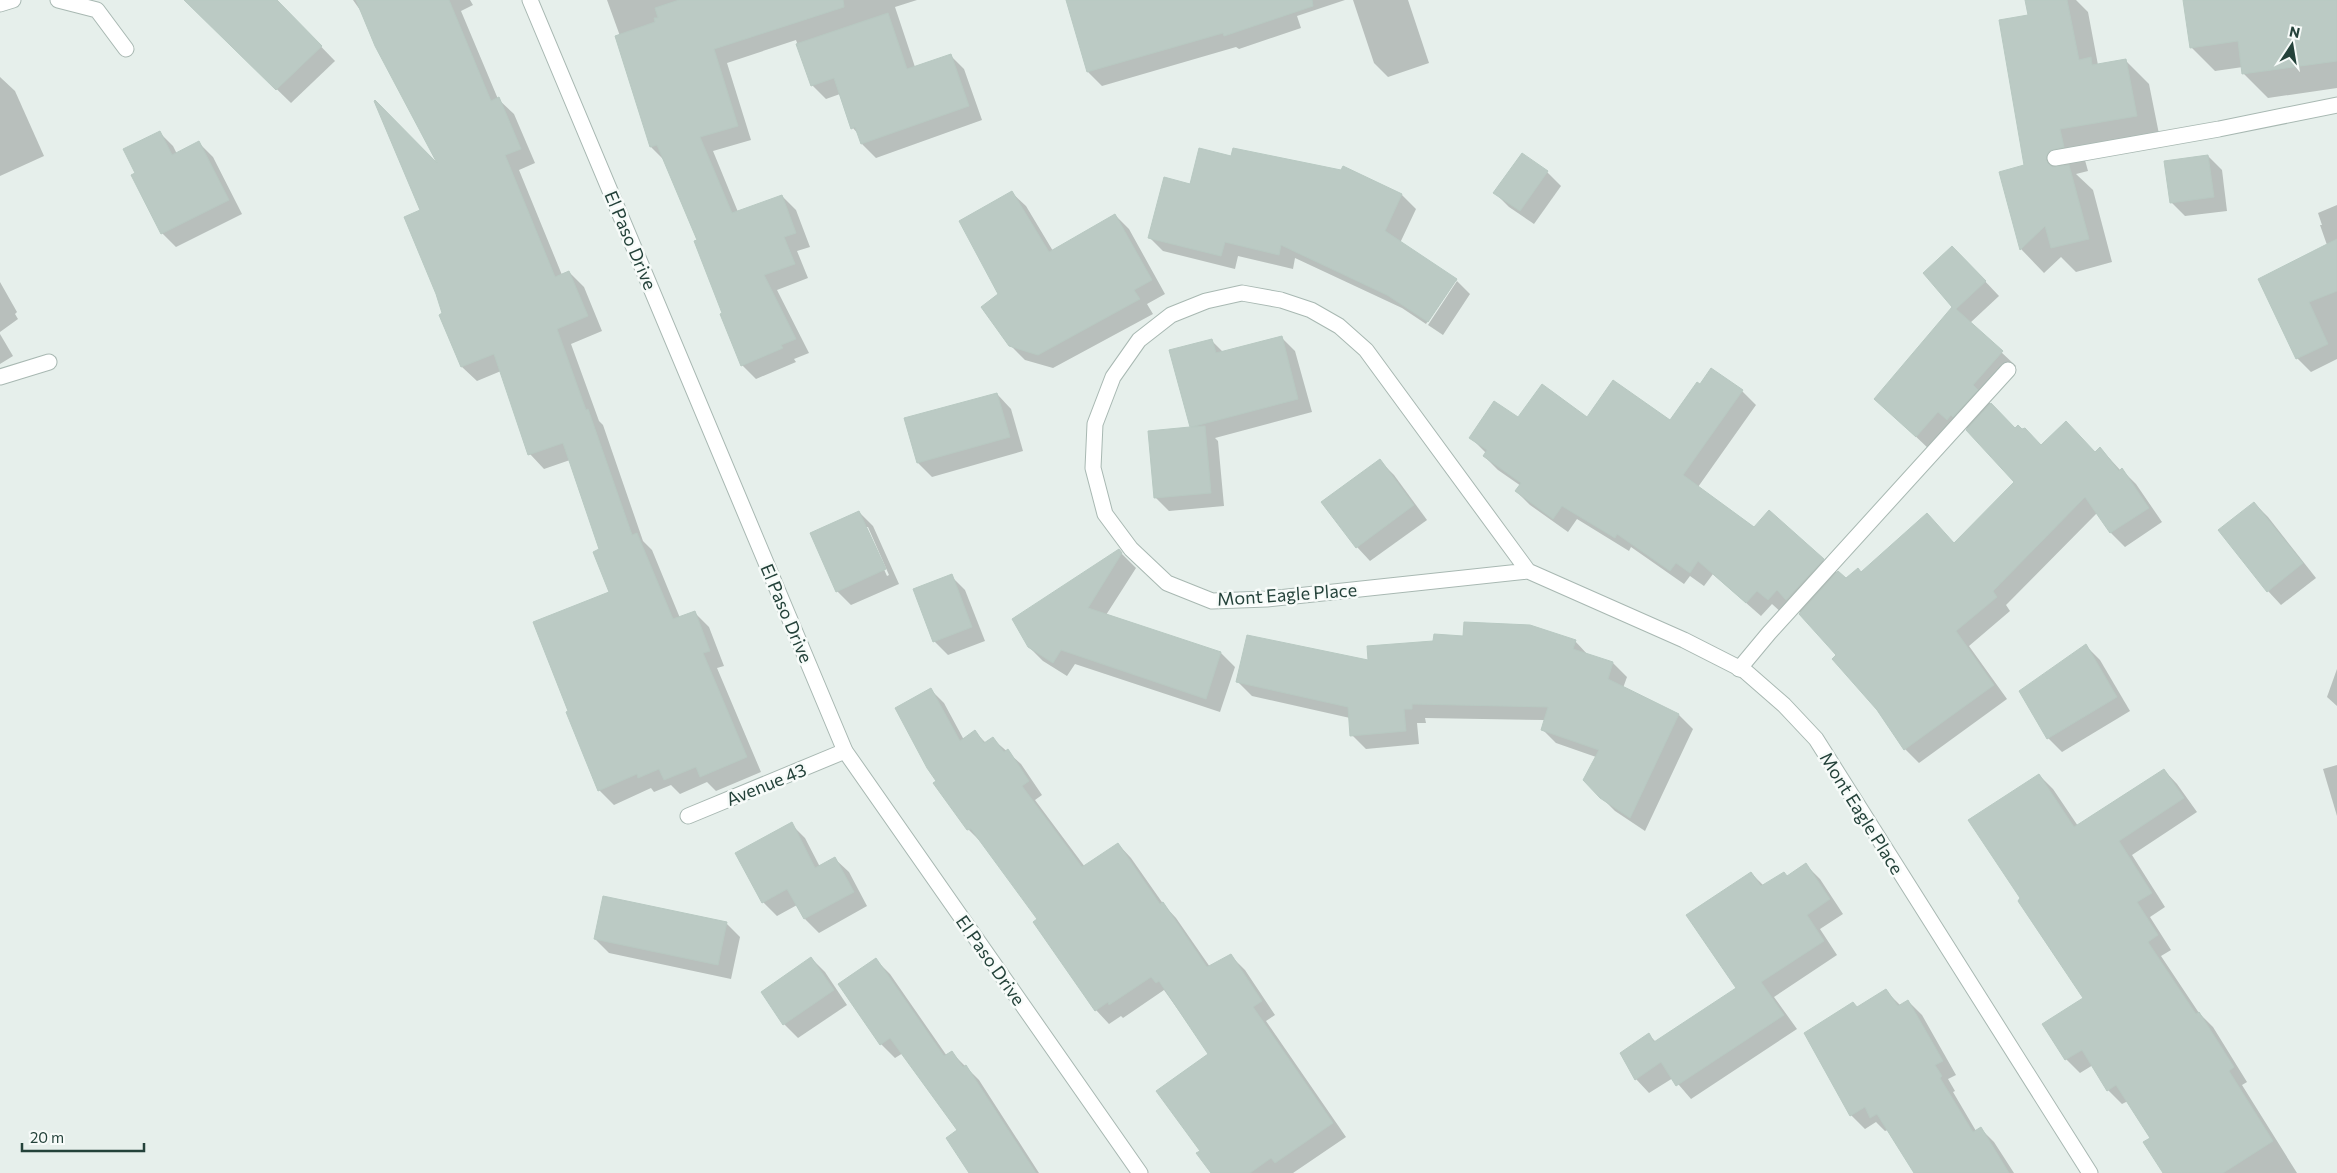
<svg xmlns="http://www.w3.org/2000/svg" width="2337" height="1173" viewBox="0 0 2337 1173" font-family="Commissioner,sans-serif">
	<rect width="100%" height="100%" fill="#e6efeb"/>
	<g fill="#0003" fill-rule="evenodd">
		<polygon points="276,0 335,61 291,103 186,1"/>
		<polygon points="353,0 470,0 473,5 461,11 498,99 514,114 535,163 519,170 562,275 569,272 584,287 602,331 571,344 599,421 603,425 643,541 652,550 680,618 694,612 709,627 724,666 717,668 761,772 716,791 707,782 680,794 671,785 654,792 651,788 614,805 599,790 570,712 611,593 601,550 570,460 544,469 530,454 501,371 477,381 462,367 441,316 444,314 421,211 440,167 365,17"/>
		<polygon points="607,0 917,0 895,7 915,67 950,55 964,69 982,120 876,158 862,144 859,135 853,128 840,94 826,99 812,85 796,40 727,63 751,140 713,151 738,212 782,196 796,210 810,247 797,251 808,278 777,290 809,353 794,359 796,362 756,379 742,365 698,241 665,161 651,147 617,37 620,36"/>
		<polygon points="1070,0 1345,0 1297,16 1301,28 1239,49 1236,47 1102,86 1088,72"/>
		<polygon points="1353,0 1408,0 1429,63 1388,77 1374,63"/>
		<polygon points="2027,0 2076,0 2088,12 2098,65 2125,60 2149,84 2160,139 2083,153 2088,171 2076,174 2093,190 2112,262 2076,272 2061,257 2044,273 2021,249 2030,16"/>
		<polygon points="2184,0 2337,0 2337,88 2268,98 2244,74 2243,67 2215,71 2191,47"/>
		<polygon points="0,77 15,91 44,156 0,176"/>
		<polygon points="159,132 173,146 177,154 199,143 213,157 242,214 176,247 162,233 133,175 136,173"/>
		<polygon points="2208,156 2222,170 2227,211 2185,216 2171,202"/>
		<polygon points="1232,158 1341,171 1343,168 1402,195 1416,209 1400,243 1456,280 1470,294 1443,335 1428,325 1457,281 1454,281 1426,324 1402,308 1295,258 1293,269 1238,256 1235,269 1163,251 1149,237 1191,186"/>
		<polygon points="1547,172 1561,186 1534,224 1509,207 1495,193"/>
		<polygon points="1012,193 1026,206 1053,251 1115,215 1129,229 1165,294 1147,304 1153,314 1053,368 1025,360 1010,345 999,295"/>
		<polygon points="2337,205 2337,359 2311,372 2297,358 2259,280 2327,245 2320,225 2322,225 2318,213"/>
		<polygon points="1966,261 1999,296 1970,323 2016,366 1986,399 2015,430 2041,447 2096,453 2100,448 2121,471 2122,470 2136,484 2162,522 2125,547 2111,533 2097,513 2006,605 2010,611 1969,646 2007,699 1919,763 1905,749 1838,655 1791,603 1782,613 1772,604 1761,616 1713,574 1704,586 1690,576 1684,584 1631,547 1629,551 1577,519 1568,532 1530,505 1516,491 1521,486 1498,470 1484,456 1486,453 1470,437 1518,419 1587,419 1671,422 1742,391 1756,405 1698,487 1755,528 1823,560 1846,580 1955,544 2015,482 1966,428 1962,433 1953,425 1930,450 1890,412 1954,307"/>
		<polygon points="0,282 17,312 15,314 18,319 0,332"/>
		<polygon points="0,334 13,356 0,364"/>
		<polygon points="1281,337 1295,351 1312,412 1215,438 1218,441 1224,506 1169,511 1155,497 1191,428 1171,351 1212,341 1223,352"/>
		<polygon points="997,394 1011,409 1023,451 932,477 918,463 906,419"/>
		<polygon points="1380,461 1394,475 1427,520 1370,561 1357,547"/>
		<polygon points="2254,503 2268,517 2316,578 2281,605 2268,591"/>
		<path d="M859,512L873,526L899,584L851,605L837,591ZM865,527H868L889,575L887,576Z"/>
		<polygon points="1119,551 1136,568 1106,615 1221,653 1235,667 1220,712 1075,664 1067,676 1043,661 1029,647"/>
		<polygon points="951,576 965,590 985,641 948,655 934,641"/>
		<polygon points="1575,641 1589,656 1613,663 1627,677 1623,688 1679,715 1693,729 1645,831 1615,811 1601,797 1596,757 1556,743 1542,729 1545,720 1425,718 1426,723 1417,723 1419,744 1366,749 1352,735 1350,718 1252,696 1238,682 1369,661"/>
		<polygon points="2086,646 2100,660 2130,711 2062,752 2048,738"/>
		<polygon points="2337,669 2337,706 2327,697"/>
		<polygon points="931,690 944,703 964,740 975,732 986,743 993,739 1021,764 1042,795 1035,800 1085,867 1118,844 1131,858 1164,905 1176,918 1210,967 1231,956 1245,970 1275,1015 1266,1021 1346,1137 1293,1173 1213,1173 1201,1151 1210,1054 1164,990 1123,1018 1121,1016 1109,1024 1096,1010 1039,919 982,843 968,829 938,781"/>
		<polygon points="2337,765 2337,816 2323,769"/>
		<polygon points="2164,770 2177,784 2197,812 2132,855 2165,907 2150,917 2171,950 2161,956 2199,1013 2213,1027 2247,1082 2242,1085 2297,1173 2165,1173 2152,1138 2128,1101 2122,1104 2108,1090 2093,1065 2080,1073 2066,1059 2044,1024 2084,999 2039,775 2053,789 2078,826"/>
		<polygon points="791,824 805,838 820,867 835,859 849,872 867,906 819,933 805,919 797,905 777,916 763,902"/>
		<polygon points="1806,865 1820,879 1843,914 1820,929 1837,955 1774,997 1797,1029 1691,1099 1673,1078 1649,1093 1636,1079 1649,1035 1656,1042 1738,989 1751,873 1764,886 1788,877"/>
		<polygon points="726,923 740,937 731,979 609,953 595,939"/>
		<polygon points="811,958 825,972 847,1005 798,1038 784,1024 762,992"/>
		<polygon points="876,960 890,974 947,1056 951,1052 979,1080 1039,1173 970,1173 959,1130 903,1053 895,1058 881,1044"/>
		<polygon points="1886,991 1901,1006 1908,1001 1922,1015 1956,1075 1948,1079 1955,1091 1953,1092 1976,1131 1980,1128 1994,1142 2014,1173 1915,1173 1888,1130 1885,1131 1876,1122 1865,1129 1851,1115 1858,1008"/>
	</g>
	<g fill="#bbcac4" stroke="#b8c9c2">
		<polygon points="184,0 277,0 322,46 276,90"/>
		<polygon points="356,0 449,0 491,101 499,97 521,149 505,155 555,277 569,271 588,316 557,329 586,410 588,409 632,535 637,533 673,619 695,611 710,651 703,653 747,757 700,777 696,767 664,780 659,769 638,778 637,774 598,791 566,712 568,711 533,622 609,592 593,552 599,549 563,443 528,455 494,354 461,367 439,315 442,313 436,294 404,217 420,210 374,101 375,100 437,163 375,46"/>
		<polygon points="679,0 843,0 844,7 714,49 738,126 700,137 732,213 782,195 796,233 784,237 795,264 764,275 796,339 781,345 783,348 741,366 720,314 722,313 694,241 697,240 657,145 650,147 615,36 655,22 654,18 658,18 655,8"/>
		<polygon points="1066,0 1312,0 1313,6 1224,36 1223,33 1087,72"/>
		<polygon points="2025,0 2067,0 2079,60 2091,57 2092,65 2126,59 2137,116 2060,129 2064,147 2049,151 2046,160 2052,167 2069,165 2089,239 2051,248 2045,226 2020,250 1999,172 2024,165 1999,20 2028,15"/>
		<polygon points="2183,0 2337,0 2337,61 2242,74 2238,41 2190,48"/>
		<polygon points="888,13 907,69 951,54 969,106 861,144 855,127 851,129 834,78 811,86 796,44"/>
		<polygon points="160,131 172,155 199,141 229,200 161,234 131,175 135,173 123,149"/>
		<polygon points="1199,148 1231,156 1233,148 1341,170 1343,166 1402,194 1385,231 1457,279 1428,322 1387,295 1281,245 1279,255 1225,242 1221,256 1148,238 1164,177 1190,184"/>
		<polygon points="1522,153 1548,171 1520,211 1493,193"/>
		<polygon points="2208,155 2214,197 2170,203 2164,161"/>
		<polygon points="1012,191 1049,252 1115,214 1152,280 1134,290 1140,299 1038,355 1009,346 981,307 998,294 959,221"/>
		<polygon points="2337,239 2337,291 2309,302 2328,344 2296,359 2258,279"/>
		<polygon points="1952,246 1986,281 1956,309 2003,351 1973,385 1978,390 1953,417 1951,415 1947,420 1938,412 1916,437 1874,399 1952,307 1923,273"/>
		<polygon points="1282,336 1298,399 1191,427 1205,426 1211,493 1154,498 1148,431 1190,427 1169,350 1212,339 1216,353"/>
		<polygon points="1711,368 1743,390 1683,475 1754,527 1769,510 1824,559 1786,600 1777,590 1768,600 1757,591 1746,603 1698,561 1690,573 1676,563 1670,571 1617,534 1615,538 1562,506 1553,519 1515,491 1521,483 1483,456 1487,450 1469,438 1494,401 1518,417 1542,384 1587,417 1613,380 1670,420 1697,382 1700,384"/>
		<polygon points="997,393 1010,437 917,463 904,418"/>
		<polygon points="1991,403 2015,428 2018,425 2022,429 2025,428 2041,445 2066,421 2095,452 2100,447 2119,471 2122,468 2149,508 2110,533 2085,497 1993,591 1997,597 1956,631 1994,685 1904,750 1877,710 1832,659 1836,655 1799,614 1838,571 1846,578 1858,568 1861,572 1927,513 1954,543 2014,482 1966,430"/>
		<polygon points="1380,459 1414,505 1356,548 1321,502"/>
		<polygon points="2254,502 2303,563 2267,592 2218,530"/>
		<polygon points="859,511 886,569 836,592 810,533"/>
		<polygon points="1119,549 1122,553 1088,608 1221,652 1206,699 1061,650 1053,663 1028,647 1012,619"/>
		<polygon points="952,574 972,627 933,642 913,589"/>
		<polygon points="1464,622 1530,625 1576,640 1573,649 1613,662 1608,679 1679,714 1630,818 1600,798 1583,780 1599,750 1541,730 1548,707 1412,704 1412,709 1404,709 1406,731 1350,736 1348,707 1236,682 1247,635 1368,660 1367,646 1433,641 1434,634 1463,636"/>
		<polygon points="2086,644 2117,697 2047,739 2019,691"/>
		<polygon points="931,688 960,741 975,730 984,743 993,737 1004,752 1008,749 1029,781 1022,786 1082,867 1118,843 1160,904 1163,902 1207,967 1231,954 1262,1001 1253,1007 1333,1123 1275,1163 1271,1158 1250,1173 1211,1173 1196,1153 1200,1151 1156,1091 1208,1054 1159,981 1156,983 1151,977 1109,1005 1108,1002 1095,1011 1033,922 1037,919 971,829 967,830 933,783 936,781 927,768 895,708"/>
		<polygon points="2164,769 2184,798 2119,841 2152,893 2137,902 2158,935 2148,942 2196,1014 2199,1012 2234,1067 2229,1071 2273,1141 2223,1173 2163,1173 2143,1142 2150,1138 2116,1085 2107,1091 2082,1050 2065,1060 2042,1024 2083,998 2018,901 2020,898 1968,820 2039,774 2074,827"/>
		<polygon points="792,822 815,868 835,857 854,892 804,919 787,889 762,903 735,853"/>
		<polygon points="1806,863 1830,899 1807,915 1824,941 1761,982 1784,1015 1676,1086 1661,1062 1635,1080 1620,1053 1649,1033 1654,1042 1736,988 1686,915 1751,872 1761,886 1784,872 1787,876"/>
		<polygon points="603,896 727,922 718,965 594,939"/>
		<polygon points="811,957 834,990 783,1025 761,992"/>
		<polygon points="876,958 944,1056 952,1051 963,1067 966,1065 1036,1173 969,1173 946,1138 957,1130 890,1038 880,1045 838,984"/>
		<polygon points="1886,989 1898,1006 1908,1000 1943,1061 1935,1065 1942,1076 1940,1078 1973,1132 1981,1127 2009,1173 1914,1173 1877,1114 1870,1118 1865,1107 1850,1116 1804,1033 1853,1002 1857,1007"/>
	</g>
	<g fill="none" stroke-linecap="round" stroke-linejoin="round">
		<g stroke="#a8b8b2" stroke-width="17">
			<g id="minor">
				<polyline points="58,0 97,10 126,49"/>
				<polyline points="530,0 845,751 1140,1173"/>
				<polyline points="0,4 13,0"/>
				<polyline points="2055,158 2219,129 2337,105"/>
				<polyline points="0,377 49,362"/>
				<polyline points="1528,571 1267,599 1212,601 1167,583 1131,549 1105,514 1093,468 1095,424 1113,377 1139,340 1171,315 1206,301 1242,293 1281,300 1311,310 1339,326 1366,350 1528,571 1684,640 1745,671 1784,705 1816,739 2090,1173"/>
				<polyline points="1739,669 1769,633 2008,370"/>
				<polyline points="688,816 845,751"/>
			</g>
		</g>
		<use href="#minor" stroke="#fff" stroke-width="15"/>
	</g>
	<g text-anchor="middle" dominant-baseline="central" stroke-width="5" stroke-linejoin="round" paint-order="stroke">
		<g font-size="18" fill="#24423a" stroke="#f7fbf9">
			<text transform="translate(631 240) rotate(67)">El Paso Drive</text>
			<text transform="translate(1287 594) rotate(-4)">Mont Eagle Place</text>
			<text transform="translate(787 613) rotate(67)">El Paso Drive</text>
			<text transform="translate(766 784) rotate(-22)">Avenue 43</text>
			<text transform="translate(1862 813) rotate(58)">Mont Eagle Place</text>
			<text transform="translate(991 960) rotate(55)">El Paso Drive</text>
		</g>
	</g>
	<g transform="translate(2292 45) rotate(12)" stroke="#f7fbf9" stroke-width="4" paint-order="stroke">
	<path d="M0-4L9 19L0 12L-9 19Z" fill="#24423a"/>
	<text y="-8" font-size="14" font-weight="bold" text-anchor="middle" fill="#24423a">N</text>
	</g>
	<path d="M22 1143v8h122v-8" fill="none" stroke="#24423a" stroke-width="2.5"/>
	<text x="30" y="1143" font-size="15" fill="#24423a" stroke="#f7fbf9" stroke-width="4" paint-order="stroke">20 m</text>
</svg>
